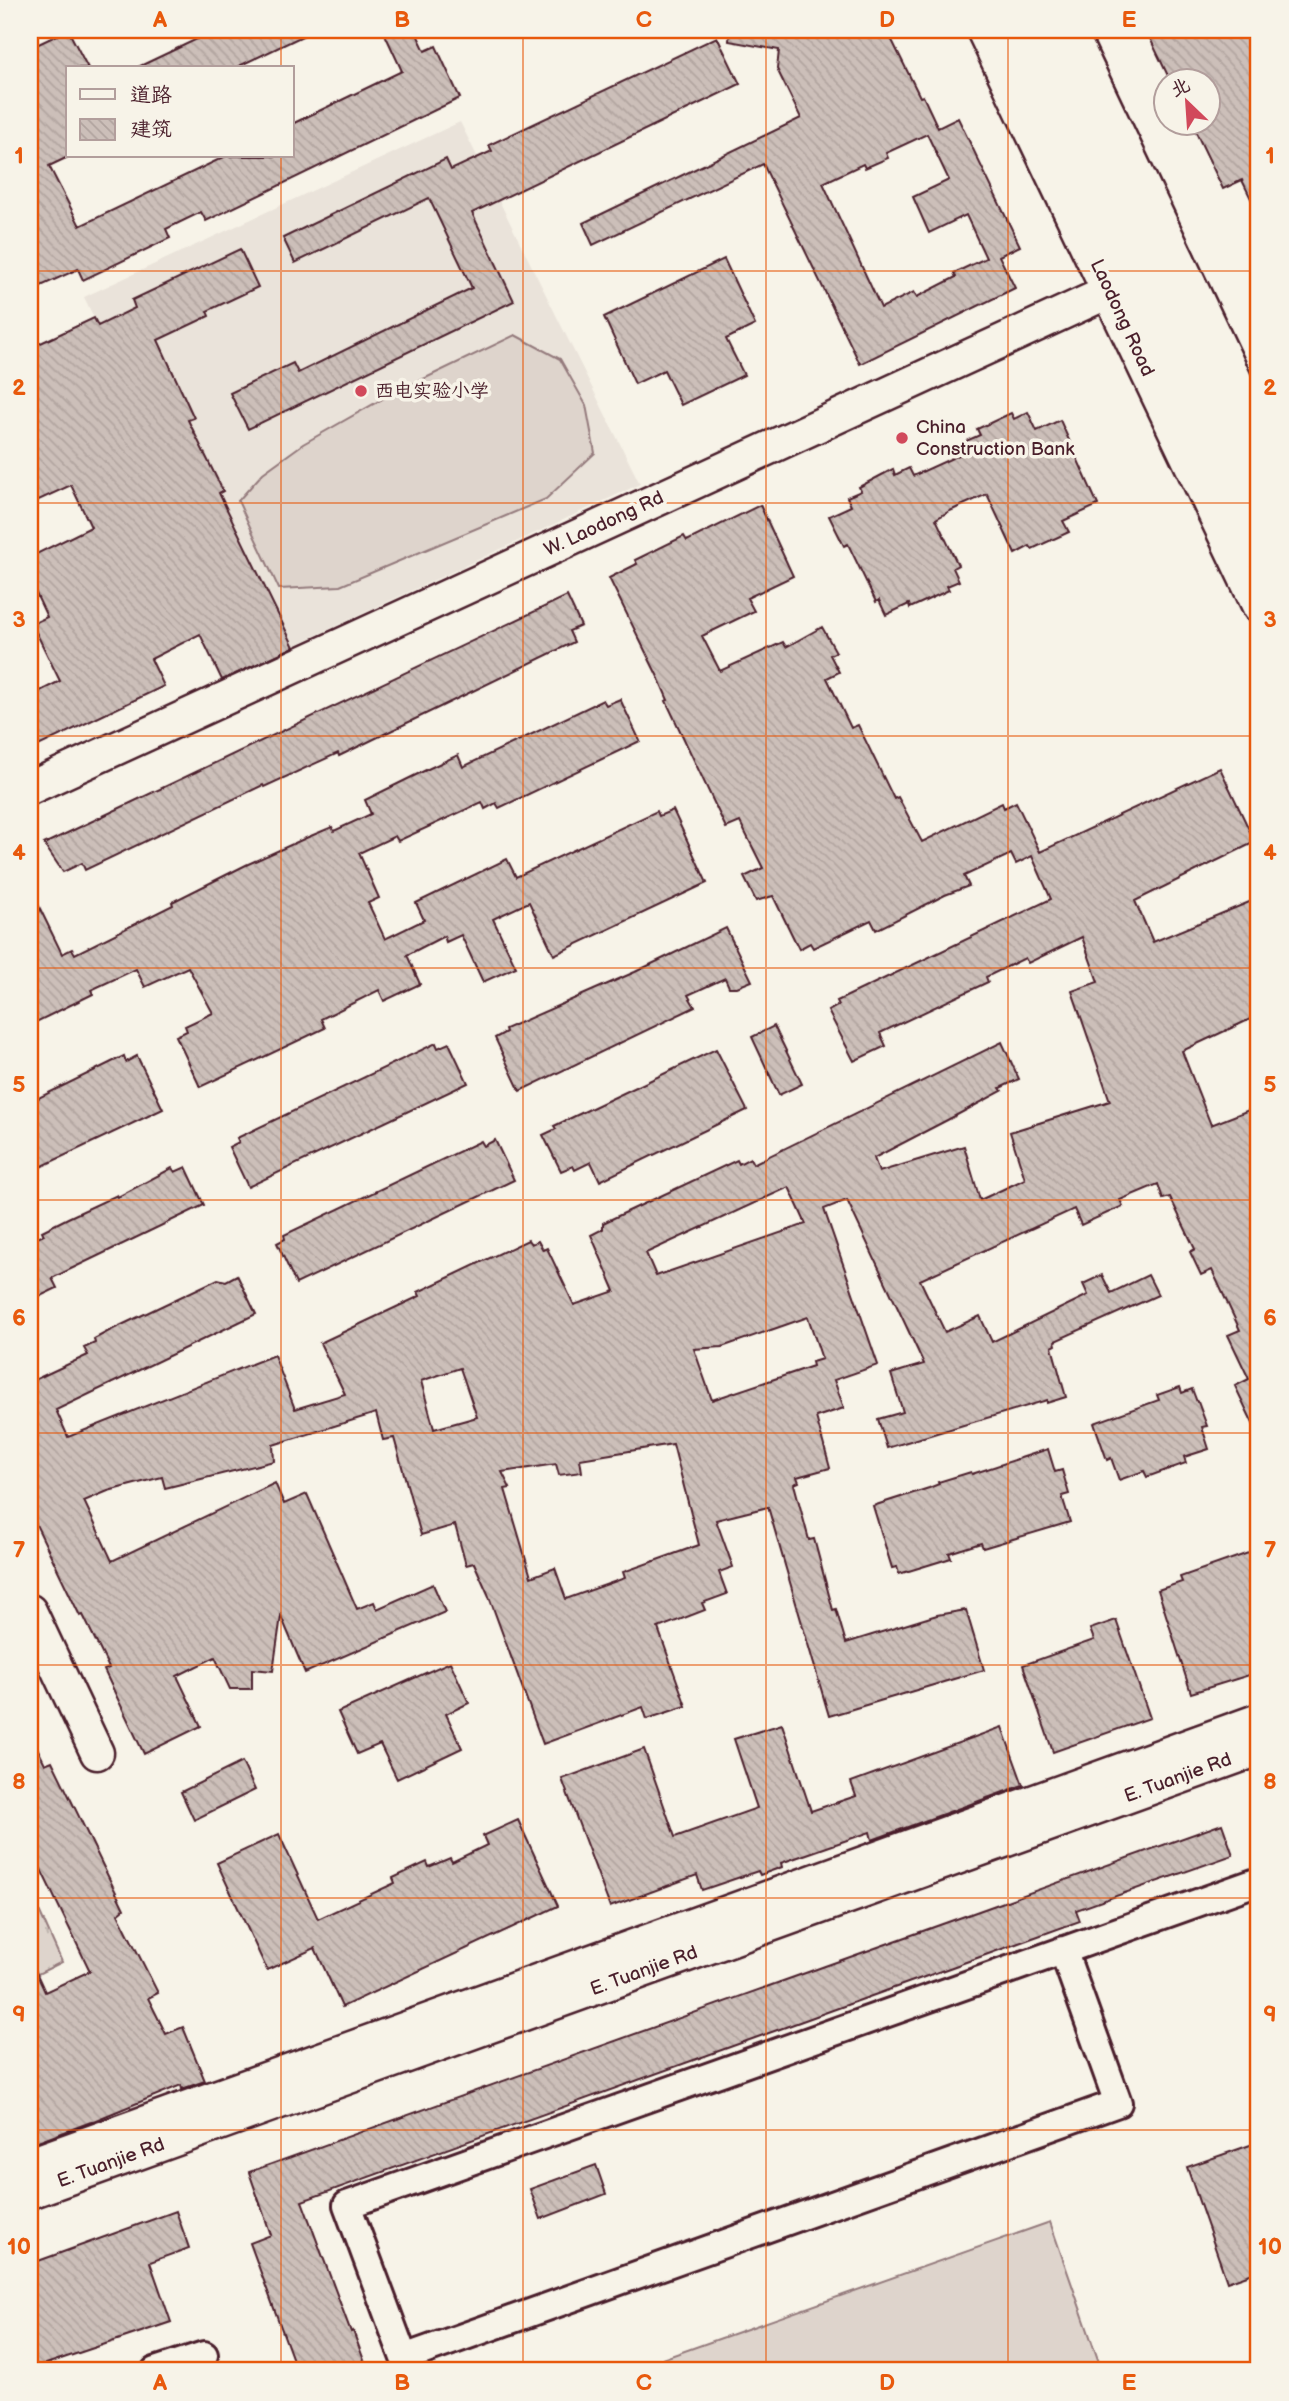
<svg xmlns="http://www.w3.org/2000/svg" width="1289" height="2401" viewBox="0 0 1289 2401" font-family="'Balsamiq Sans','LXGW WenKai TC',sans-serif">
	<defs>
		<pattern id="park-tufts" width="24" height="20" patternUnits="userSpaceOnUse" patternTransform="scale(1.75)"><rect width="24" height="20" fill="#ded4cc"/><path d="M3 7l-1-3M5 7V3M7 7l1-3M15 17l-1-3M17 17v-4M19 17l1-3" fill="none" stroke="#c0b6af"/></pattern>
		<pattern id="building-back-hatch" width="6" height="6" patternUnits="userSpaceOnUse" patternTransform="scale(1.75)"><rect width="6" height="6" fill="#ccbfb9"/><path d="M-1 5l2 2M0 0l6 6M5-1l2 2" fill="none" stroke="#b1a49f"/></pattern>
	</defs>
	<rect width="100%" height="100%" fill="#f7f3e8"/>
	<filter id="ink" filterUnits="userSpaceOnUse"><feTurbulence type="fractalNoise" baseFrequency=".0143" numOctaves="2"/><feDisplacementMap in="SourceGraphic" scale="14" xChannelSelector="R" yChannelSelector="G"/><feConvolveMatrix kernelMatrix="1 2 1 2 8 2 1 2 1" color-interpolation-filters="sRGB"/></filter>
	<g filter="url(#ink)">
		<polygon fill="#eae3da" points="460,122 640,484 259,662 84,297"/>
		<polygon fill="url(#park-tufts)" stroke="#947a7c" stroke-width="2" points="30,1890 62,1962 30,1978"/>
		<g fill="#ded4cc" stroke="#947a7c" stroke-width="2">
			<polygon points="515,335 560,359 586,405 595,453 546,499 340,586 279,589 238,501 263,473 303,444 386,397"/>
			<polygon points="1050,2222 1102,2371 663,2371 659,2360"/>
		</g>
		<g fill="url(#building-back-hatch)" stroke="#4a1f2b" stroke-width="2" fill-rule="evenodd">
			<polygon points="68,30 88,68 68,68 68,157 49,166 80,226 226,156 292,156 292,124 402,71 383,30 415,30 425,51 436,46 460,98 206,221 201,212 166,229 170,238 83,280 78,269 30,291 30,48"/>
			<polygon points="216,30 315,30 235,68 136,68"/>
			<path d="M730,30H887L920,97L923,96L938,128L958,118L1020,246L999,256L1015,288L860,364L763,164L593,245L583,223L801,118L777,69L779,50L729,41ZM927,134L949,180L913,197L929,233L966,215L986,258L954,273L956,277L917,297L914,292L881,308L823,183L863,164L865,168L888,158L886,153Z"/>
			<polygon points="1146,30 1259,30 1259,215 1242,180 1223,189 1191,122 1208,122 1208,80 1170,80"/>
			<polygon points="717,37 740,84 472,213 514,301 248,429 230,393 293,363 298,373 472,288 429,198 295,263 283,238 446,159 451,170 492,151 489,145"/>
			<polygon points="240,249 258,287 207,311 209,316 158,340 194,418 188,420 223,491 219,493 294,647 222,680 200,634 151,659 164,686 30,750 30,696 60,681 32,624 47,617 30,581 30,557 91,527 71,485 30,504 30,348 94,318 98,326 135,308 132,300"/>
			<polygon points="724,259 755,325 726,339 744,375 681,405 664,370 635,384 604,317"/>
			<polygon points="1028,412 1037,431 1060,420 1098,505 1063,521 1069,532 1032,549 1030,546 1015,554 987,494 950,511 936,519 958,565 953,568 959,581 947,586 949,590 910,608 909,604 886,615 879,600 876,602 848,544 844,546 829,516 851,506 847,497 861,491 859,487 893,469 895,475 909,468 913,476 970,450 966,441 980,435 977,429 1011,413 1014,419"/>
			<path d="M760,505L793,576L747,598L754,611L702,636L720,671L783,642L786,647L822,627L836,652L830,655L839,672L827,678L851,728L858,725L894,799L898,797L922,842L1002,803L1004,808L1016,802L1040,852L1220,768L1255,842L1135,901L1153,942L1259,898V1015L1182,1051L1211,1125L1259,1106V1436L1235,1386L1249,1379L1228,1335L1240,1330L1212,1270L1201,1275L1190,1252L1195,1249L1170,1197L1163,1199L1158,1184L1120,1200L1123,1206L1081,1225L1074,1209L920,1280L945,1332L980,1316L992,1342L1088,1295L1083,1284L1102,1275L1111,1293L1148,1275L1158,1295L1055,1341L1056,1345L1052,1347L1066,1397L1047,1403V1400L887,1448L878,1419L903,1412L891,1374L924,1364L847,1200L824,1209L878,1365L834,1380L844,1408L816,1417L830,1468L797,1477L799,1482L794,1484L809,1540L814,1539L833,1610L836,1609L846,1643L937,1615L966,1610L984,1670L829,1716L768,1507L716,1520L733,1567L719,1572L727,1594L702,1603L705,1610L658,1628L686,1706L647,1719L643,1707L543,1744L488,1594L474,1563L466,1565L455,1525L421,1535L394,1438L383,1440L376,1413L273,1445L274,1461L165,1488L162,1477L108,1491L84,1501L112,1561L275,1483L284,1504L307,1494L357,1609L374,1602L377,1609L433,1584L445,1612L305,1673L281,1616L273,1671L252,1669V1689H230L215,1657L177,1676L201,1726L144,1754L104,1670L109,1668L83,1615L80,1616L30,1512V1495L39,1491L30,1472V1382L88,1355L84,1348L95,1343L94,1339L111,1330L218,1279L226,1281L237,1275L256,1314L56,1410L68,1437L274,1355L295,1409L345,1394L320,1343L420,1296L418,1292L528,1240L531,1244L538,1241L543,1250L547,1248L574,1305L615,1291L591,1235L603,1229V1223L737,1160L739,1164L750,1158L753,1164L1002,1042L1019,1079L1000,1088L1002,1091L955,1116L874,1158L879,1172L964,1146L980,1200L1025,1179L1010,1132L1110,1101L1072,991L1098,982L1082,937L1028,963L1025,958L986,977L988,982L880,1033L886,1046L854,1061L828,1011L839,1005L837,1001L1051,899L1032,856L1016,864L1011,854L964,876L969,886L945,895L876,930L871,920L813,948L810,943L799,949L773,896L756,901L744,877L763,868L740,822L726,828L666,701L668,700L658,677L609,578L637,564L635,560L684,536L687,541ZM789,1187L806,1224L656,1276L646,1253ZM808,1317L822,1359L812,1362L813,1366L712,1400L694,1349L722,1347ZM460,1368L477,1417L434,1429L421,1381ZM673,1444L699,1545L623,1572L625,1578L566,1599L555,1568L531,1577L505,1489L510,1488L502,1472L556,1464L559,1475L582,1472L580,1459Z"/>
			<polygon points="567,596 581,626 569,631 574,642 339,756 338,753 264,787 263,785 85,870 82,863 63,872 44,844"/>
			<polygon points="620,699 640,741 499,808 496,803 485,809 482,802 398,841 395,836 359,853 379,898 368,903 385,939 424,920 416,903 507,859 516,877 657,811 659,816 673,810 707,883 554,955 529,902 493,919 516,967 483,982 461,935 446,942 444,936 407,955 420,984 384,1001 379,990 321,1019 325,1028 200,1087 176,1036 187,1031 185,1026 213,1013 188,967 145,987 136,969 91,990 93,994 30,1025 30,888 62,954 72,949 75,954 173,905 172,902 246,865 306,838 332,827 334,831 371,814 365,800 430,768 458,755 463,767 603,700 606,705"/>
			<polygon points="726,928 752,981 737,987 729,987 725,978 688,995 695,1007 520,1091 495,1038 506,1032 505,1029 635,972"/>
			<polygon points="774,1026 802,1084 779,1095 752,1037"/>
			<polygon points="436,1043 438,1048 449,1043 468,1083 248,1187 229,1147 239,1142 237,1138"/>
			<polygon points="716,1049 747,1110 600,1181 591,1162 575,1170 573,1166 561,1171 543,1135 556,1129 554,1126"/>
			<polygon points="124,1056 126,1062 137,1056 163,1109 30,1172 30,1102"/>
			<polygon points="495,1140 514,1180 296,1284 277,1243 285,1239 284,1235 481,1141 484,1146"/>
			<polygon points="186,1167 204,1205 52,1278 57,1288 30,1301 30,1233 33,1240 44,1235 42,1231 68,1218 117,1195 118,1197 172,1168 175,1172"/>
			<polygon points="1180,1387 1182,1393 1192,1389 1197,1402 1198,1402 1207,1426 1202,1427 1209,1449 1184,1457 1186,1463 1147,1477 1144,1471 1119,1480 1111,1458 1107,1460 1094,1423 1159,1400 1157,1395"/>
			<polygon points="1048,1449 1055,1472 1062,1470 1069,1494 1062,1496 1070,1522 983,1548 981,1543 949,1553 951,1558 899,1574 897,1567 892,1568 873,1506 929,1488 939,1484 938,1482 971,1472 972,1474"/>
			<polygon points="1254,1551 1256,1556 1259,1555 1259,1672 1191,1693 1158,1590 1182,1582 1180,1577"/>
			<polygon points="1116,1620 1150,1718 1053,1752 1023,1665 1094,1640 1090,1629"/>
			<polygon points="450,1662 469,1703 446,1714 462,1748 397,1779 380,1744 357,1754 338,1712"/>
			<polygon points="782,1724 811,1811 856,1796 851,1782 1002,1727 1023,1785 872,1840 870,1832 781,1863 782,1867 760,1875 758,1871 702,1890 697,1875 610,1907 562,1779 644,1749 675,1837 757,1808 734,1739"/>
			<polygon points="30,1733 45,1764 52,1761 124,1909 118,1914 158,1993 148,1998 166,2034 183,2027 205,2081 182,2089 181,2085 91,2122 30,2145 30,1959 45,1992 90,1971 33,1853 37,1851 30,1836"/>
			<polygon points="242,1762 255,1790 194,1820 181,1792"/>
			<polygon points="518,1820 558,1906 342,2007 315,1948 267,1970 217,1863 279,1834 318,1919 395,1883 393,1878 427,1862 429,1867 450,1858 452,1862 487,1845 483,1836"/>
			<polygon points="1222,1824 1233,1855 1076,1910 1080,1921 302,2201 351,2332 353,2331 368,2371 297,2371 250,2243 271,2235 249,2172"/>
			<polygon points="1259,2142 1259,2271 1227,2282 1187,2167"/>
			<polygon points="596,2165 606,2194 541,2219 530,2189"/>
			<polygon points="176,2211 189,2248 150,2262 171,2322 34,2368 30,2357 30,2264"/>
		</g>
		<g fill="none" stroke-linecap="round" stroke-linejoin="round">
			<g stroke="#4a1f2b" stroke-width="32">
				<g id="minor">
					<polyline points="1063,1950 1118,2103 404,2358 347,2205 1259,1881"/>
					<polyline points="155,2371 204,2355"/>
				</g>
			</g>
			<g stroke="#4a1f2b" stroke-width="37">
				<g id="tertiary">
					<polyline points="983,30 1259,607"/>
					<polyline points="1069,30 1259,430"/>
					<polyline points="30,788 1178,260"/>
					<polyline points="30,1611 97,1753"/>
					<polyline points="30,2164 1259,1720"/>
					<polyline points="30,2192 1259,1749"/>
				</g>
			</g>
			<g stroke="#4a1f2b" stroke-width="42">
				<g id="secondary">
					<polyline points="1010,30 1259,551"/>
					<polyline points="1045,30 1259,481"/>
				</g>
			</g>
			<use href="#minor" stroke="#f7f3e8" stroke-width="26"/>
			<use href="#tertiary" stroke="#f7f3e8" stroke-width="32"/>
			<use href="#secondary" stroke="#f7f3e8" stroke-width="37"/>
		</g>
	</g>
	<path fill="none" stroke="#e8590c" stroke-width="2" stroke-opacity="0.55" d="M281,30V68M523,30V2371M766,30V2371M1008,30V2371M281,156V2371M30,271H1259M30,503H1259M30,736H1259M30,968H1259M30,1200H1259M30,1433H1259M30,1665H1259M30,1898H1259M30,2130H1259"/>
	<g fill="#d1495b" stroke="#f7f3e8" stroke-width="2.5">
		<circle cx="361" cy="391" r="7"/>
		<circle cx="902" cy="438" r="7"/>
	</g>
	<g text-anchor="middle" dominant-baseline="central" stroke-width="7" stroke-linejoin="round" paint-order="stroke">
		<g font-size="19" fill="#4a1f2b" stroke="#f7f3e8">
			<text transform="translate(1122 318) rotate(65)">Laodong Road</text>
			<text transform="translate(604 524) rotate(-25)">W. Laodong Rd</text>
			<text transform="translate(1178 1778) rotate(-20)">E. Tuanjie Rd</text>
			<text transform="translate(644 1971) rotate(-20)">E. Tuanjie Rd</text>
			<text transform="translate(111 2163) rotate(-20)">E. Tuanjie Rd</text>
		</g>
		<g font-size="19" fill="#4a1f2b" stroke="#f7f3e8" text-anchor="start">
			<text x="375" y="391">西电实验小学</text>
			<text x="916" y="427">China<tspan x="916" dy="22">Construction Bank</tspan></text>
		</g>
	</g>
	<rect width="1289" height="2401" fill="none" stroke="#f7f3e8" stroke-width="77"/>
	<rect x="66" y="66" width="228" height="91" fill="#f7f3e8" stroke="#b29e9c" stroke-width="2"/>
	<rect x="80" y="89" width="35" height="10" fill="#f7f3e8" stroke="#b29e9c" stroke-width="2"/>
	<text x="130" y="102" font-size="21" fill="#4a1f2b">道路</text>
	<rect x="80" y="119" width="35" height="21" fill="url(#building-back-hatch)" stroke="#b29e9c" stroke-width="2"/>
	<text x="130" y="136" font-size="21" fill="#4a1f2b">建筑</text>
	<g transform="translate(1187 102) rotate(335)"><circle r="33" fill="#f7f3e8" stroke="#b29e9c" stroke-width="2"/>
	<path d="M0-5L12 26L0 18L-12 26Z" fill="#d1495b"/>
	<text y="-10" font-size="19" font-weight="bold" text-anchor="middle" fill="#4a1f2b">北</text>
	</g>
	<rect x="38" y="38" width="1212" height="2324" fill="none" stroke="#e8590c" stroke-width="2.5"/>
	<g font-size="23" text-anchor="middle" font-weight="bold" fill="#e8590c">
		<text x="160" y="27">A</text>
		<text x="402" y="27">B</text>
		<text x="644" y="27">C</text>
		<text x="887" y="27">D</text>
		<text x="1129" y="27">E</text>
		<text x="19" y="163">1</text>
		<text x="1270" y="163">1</text>
		<text x="19" y="395">2</text>
		<text x="1270" y="395">2</text>
		<text x="19" y="627">3</text>
		<text x="1270" y="627">3</text>
		<text x="19" y="860">4</text>
		<text x="1270" y="860">4</text>
		<text x="19" y="1092">5</text>
		<text x="1270" y="1092">5</text>
		<text x="19" y="1325">6</text>
		<text x="1270" y="1325">6</text>
		<text x="19" y="1557">7</text>
		<text x="1270" y="1557">7</text>
		<text x="19" y="1789">8</text>
		<text x="1270" y="1789">8</text>
		<text x="19" y="2022">9</text>
		<text x="1270" y="2022">9</text>
		<text x="19" y="2254">10</text>
		<text x="1270" y="2254">10</text>
		<text x="160" y="2390">A</text>
		<text x="402" y="2390">B</text>
		<text x="644" y="2390">C</text>
		<text x="887" y="2390">D</text>
		<text x="1129" y="2390">E</text>
	</g>
</svg>
